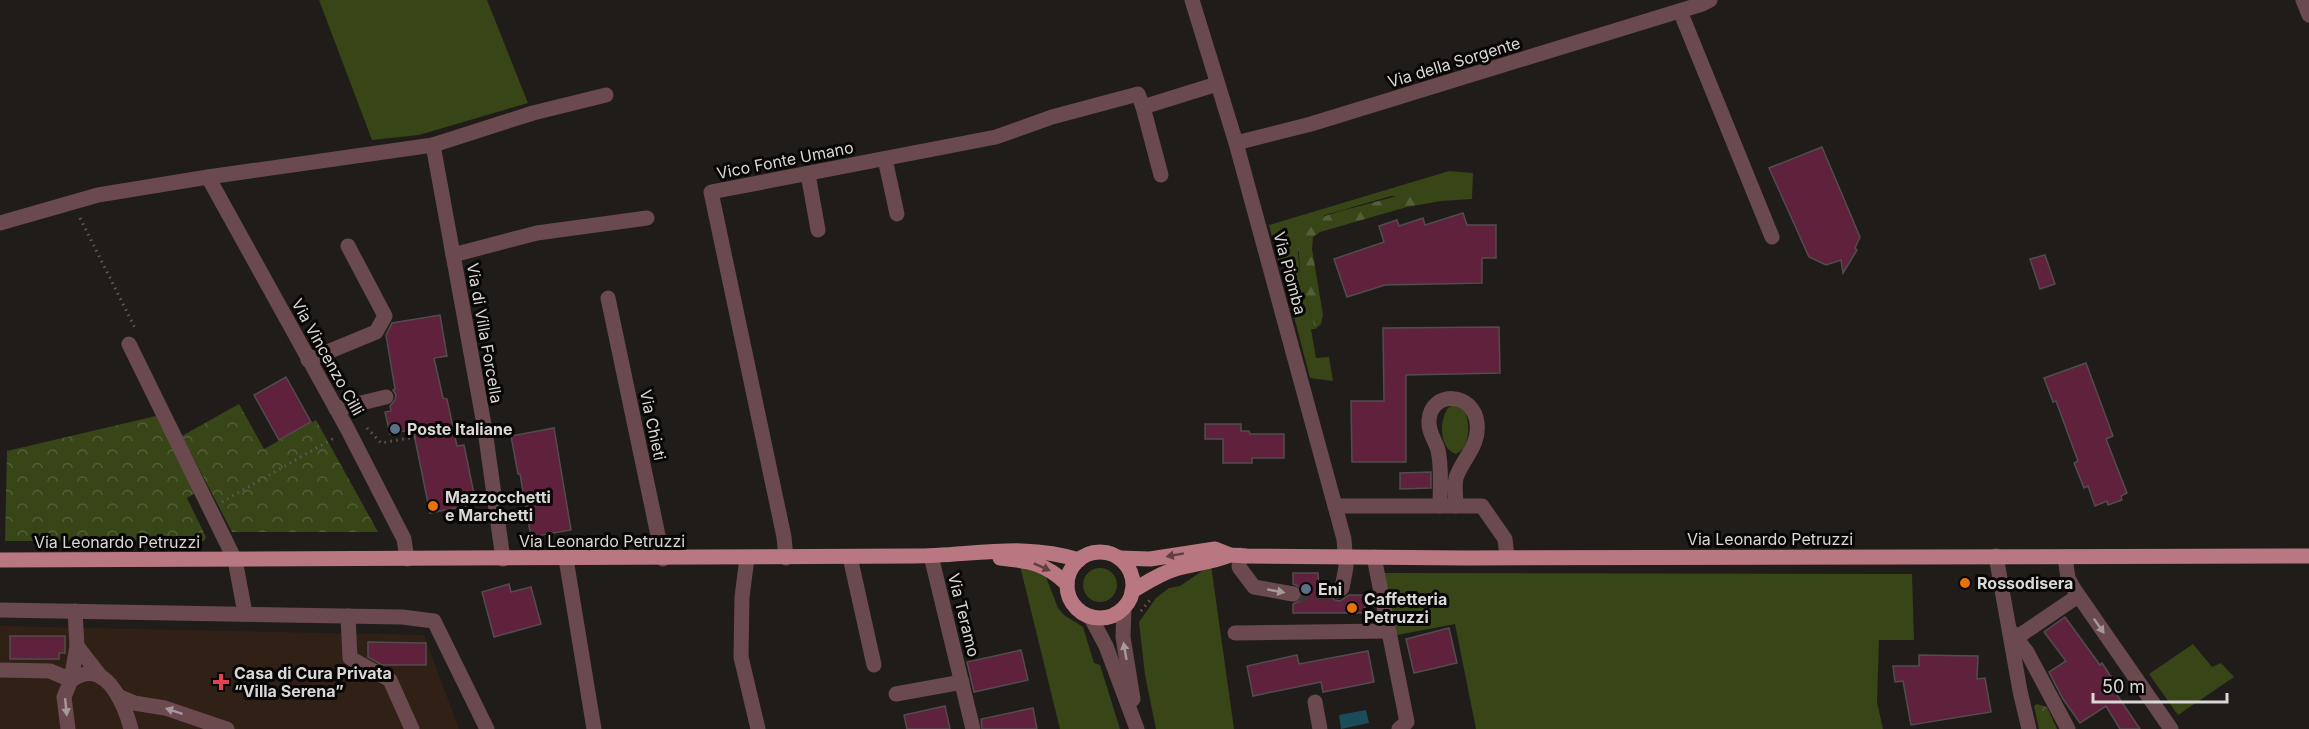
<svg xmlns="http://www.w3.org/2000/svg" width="2309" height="729" viewBox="0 0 2309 729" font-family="Inter,sans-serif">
	<defs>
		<pattern id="forest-firs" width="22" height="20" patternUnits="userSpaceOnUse" patternTransform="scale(1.5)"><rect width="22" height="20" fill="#374517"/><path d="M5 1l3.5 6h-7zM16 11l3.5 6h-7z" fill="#535f38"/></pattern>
		<pattern id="park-crowns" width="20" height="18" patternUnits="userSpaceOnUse" patternTransform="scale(1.5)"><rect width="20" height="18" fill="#374517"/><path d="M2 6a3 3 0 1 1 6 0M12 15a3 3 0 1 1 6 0" fill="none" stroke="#535f38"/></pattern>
	</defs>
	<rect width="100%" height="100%" fill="#201c1a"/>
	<polygon fill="#302016" points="0,626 424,635 459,729 0,729"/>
	<g fill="#374517">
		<polygon points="319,0 487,0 528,103 419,135 372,140"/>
		<polygon points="1449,171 1473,173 1472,199 1441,201 1433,197 1391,196 1325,215 1298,252 1300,276 1315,329 1311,329 1316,358 1329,357 1333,381 1310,378 1283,274 1292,272 1290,260 1279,263 1269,225"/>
		<path d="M1454,405L1463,406C1470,419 1472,446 1456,454C1439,449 1439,421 1448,408Z"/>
		<polygon points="1211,565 1234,729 1156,729 1145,675 1139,622 1156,598 1169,588 1180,586"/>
		<polygon points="1020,566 1040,571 1046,577 1058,608 1064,615 1083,627 1094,663 1100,665 1120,729 1060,729"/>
		<circle cx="1100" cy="585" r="17"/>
		<polygon points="1380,573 1912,574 1914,640 1879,640 1877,702 1883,729 1476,729 1455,624 1392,636"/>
		<polygon points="2193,644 2212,667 2221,663 2234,677 2178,715 2149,674"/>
	</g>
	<path fill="url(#forest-firs)" d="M1414,192H1428L1441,201L1407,207L1320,232L1313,237L1312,249L1323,315L1321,324L1315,329L1300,276L1298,234C1317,214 1342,211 1368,204C1383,200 1398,195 1414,192Z"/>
	<g fill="url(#park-crowns)">
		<polygon points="239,404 264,449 316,420 378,532 232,532 182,436"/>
		<polygon points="156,416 197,492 187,498 206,537 204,541 5,541 7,451"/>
		<polygon points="2037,704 2047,707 2057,729 2039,729 2034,706"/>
	</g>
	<polygon fill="#184d59" points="1366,710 1369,723 1341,729 1339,715"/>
	<g fill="#60213d" stroke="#514c4e" stroke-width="1.5">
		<polygon points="1822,147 1860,237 1855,248 1857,250 1843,273 1841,260 1826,265 1809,257 1769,168"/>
		<polygon points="1463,213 1467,225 1496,225 1496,258 1482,258 1482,283 1385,285 1347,297 1334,259 1384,242 1379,226 1397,220 1399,226 1423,218 1425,225"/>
		<polygon points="2045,255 2055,284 2040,289 2030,259"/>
		<polygon points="440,315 447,356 434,358 443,398 447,399 457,446 464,445 476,504 430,513 413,429 390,434 385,412 391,411 390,406 395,400 396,395 393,390 395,389 386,335 392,323"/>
		<polygon points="1499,327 1500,373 1406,375 1406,462 1352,462 1351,401 1384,401 1383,328"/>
		<polygon points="2086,363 2113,436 2106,439 2127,493 2121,496 2122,500 2108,505 2107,501 2095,506 2088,486 2084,488 2074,463 2078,461 2056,401 2053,402 2044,378"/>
		<polygon points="286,377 311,422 279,440 254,395"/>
		<polygon points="1205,424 1241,424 1241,431 1249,431 1250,434 1284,434 1284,458 1252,458 1252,463 1223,463 1223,439 1205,439"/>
		<polygon points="554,428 571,530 531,537 520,474 518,474 511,436"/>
		<polygon points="1431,472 1431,488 1400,489 1400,473"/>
		<polygon points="1293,573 1318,573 1319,591 1328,591 1330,596 1335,600 1340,601 1349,595 1365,595 1365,613 1293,613 1293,604 1300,601 1303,595 1300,587 1293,584"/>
		<polygon points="509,584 511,592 531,587 541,624 494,637 482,592"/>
		<polygon points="2065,617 2100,665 2102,663 2119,689 2115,692 2140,729 2120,729 2106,706 2080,723 2063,699 2049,672 2066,661 2044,632"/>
		<polygon points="1449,628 1457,663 1414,673 1406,639"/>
		<polygon points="10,636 65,636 65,653 59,653 59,659 10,659"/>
		<polygon points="368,642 426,643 426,665 382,665 368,657"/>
		<polygon points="1021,650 1028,680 974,692 967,662"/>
		<polygon points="1368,651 1374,682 1323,692 1321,682 1253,696 1247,666 1297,655 1299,664"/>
		<polygon points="1919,655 1978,656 1977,679 1985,678 1991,712 1911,725 1903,681 1895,682 1893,666 1919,666"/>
		<polygon points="945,706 950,729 907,729 904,715"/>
		<polygon points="1033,708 1037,729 982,729 981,719"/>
	</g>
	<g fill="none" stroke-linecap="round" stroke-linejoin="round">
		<polyline stroke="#3c3836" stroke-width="15" stroke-dasharray="15 8" stroke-linecap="butt" points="1293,594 1338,591"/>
		<g stroke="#5c5957" stroke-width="3" stroke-dasharray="1.5 4.5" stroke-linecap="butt">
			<polyline points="80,218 136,330"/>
			<polyline points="367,428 381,443 438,433 444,437 471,432"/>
			<polyline points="222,502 334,438"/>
			<polyline points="1141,611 1150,600"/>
		</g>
		<g stroke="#6a4a4f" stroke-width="15">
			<polyline points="1192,0 1236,143 1344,539 1346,567 1342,588 1338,591"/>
			<polyline points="2303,0 2309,15"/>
			<polyline points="1680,11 1772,237"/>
			<polyline points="1143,107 1161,175"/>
			<polyline points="1236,143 1311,124 1702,4 1710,0"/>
			<polyline points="433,145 485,430 503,559"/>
			<polyline points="885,159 897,214"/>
			<polyline points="808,174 818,230"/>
			<polyline points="208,177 348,430 404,539 407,559"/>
			<polyline points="0,223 98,195 208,177 433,145 533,113 606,95"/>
			<polyline points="453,255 537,233 647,218"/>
			<polyline points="608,298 663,559"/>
			<polyline points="129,344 235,560 245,613"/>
			<polyline points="308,360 376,332 385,316 348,246"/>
			<polyline points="336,409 386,397"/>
			<polyline points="1335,506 1482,506 1505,539 1507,557"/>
			<path d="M1440,506C1440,489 1442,467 1438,450C1435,440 1428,432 1429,420C1431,390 1474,392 1477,423C1480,446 1462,459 1456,478C1454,486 1456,498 1456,506"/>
			<polyline points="1240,555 1239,567 1254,587 1293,594"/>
			<polyline points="931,556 973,729"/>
			<polyline points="1996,556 2020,691 2029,729"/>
			<polyline points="850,557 874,665"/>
			<polyline points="1374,557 1407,722 1399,729"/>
			<polyline points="2065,557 2068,578 2074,589 2171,729"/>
			<polyline points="747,558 742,597 741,657 758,729"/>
			<polyline points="786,558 784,537 711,192 996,137 1052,117 1138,94 1143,107 1217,84"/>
			<polyline points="566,559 594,729"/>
			<polyline points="1124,608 1123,637 1133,699"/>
			<polyline points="0,610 402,617 434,621 487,729"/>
			<polyline points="348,616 350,658 390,680 412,729"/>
			<polyline points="1090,616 1106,646 1137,729"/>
			<polyline points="2010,630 2027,652 2068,729"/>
			<polyline points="1235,633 1388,631"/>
			<polyline points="2016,638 2078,596"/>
			<polyline points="77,646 102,678"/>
			<polyline points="0,670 50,671 71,680 77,646 75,611"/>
			<polyline points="896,694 962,682"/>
			<polyline points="120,697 134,703 165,708 227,729"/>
			<polyline points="1315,702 1320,729"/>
			<path d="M68,729L64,697L71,680C75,678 80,675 85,674C111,669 126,710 131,729"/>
		</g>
		<g stroke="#b87781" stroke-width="15">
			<circle cx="1100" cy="585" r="33"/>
			<path d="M1000,558C1029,561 1045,563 1067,584"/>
			<polyline points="1119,558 1150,559 1215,549 1230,555 1247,556 1466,558 2309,556"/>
			<path d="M0,560L914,556C970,556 1024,542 1079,560"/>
			<path d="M1132,591C1146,583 1159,574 1175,569C1194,563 1212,563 1230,555"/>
		</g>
	</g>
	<defs><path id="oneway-solid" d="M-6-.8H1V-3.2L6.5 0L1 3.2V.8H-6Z" transform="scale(1.5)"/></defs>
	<g fill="#603f44">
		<use href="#oneway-solid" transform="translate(1175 555) rotate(170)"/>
		<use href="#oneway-solid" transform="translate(1042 567) rotate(24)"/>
	</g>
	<g fill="#a8989a">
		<use href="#oneway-solid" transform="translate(1276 591) rotate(10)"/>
		<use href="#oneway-solid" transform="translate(2099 626) rotate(55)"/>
		<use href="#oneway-solid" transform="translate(1125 651) rotate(-100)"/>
		<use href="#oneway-solid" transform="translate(66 707) rotate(84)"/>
		<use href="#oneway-solid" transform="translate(174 711) rotate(-162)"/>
	</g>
	<g fill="#5c6f8a" stroke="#080706" stroke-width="2">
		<circle cx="395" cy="429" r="6"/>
		<circle cx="1306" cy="589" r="6"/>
	</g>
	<g fill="#e8710a" stroke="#080706" stroke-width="2">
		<circle cx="433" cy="506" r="6"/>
		<circle cx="1965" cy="583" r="6"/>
		<circle cx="1352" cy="608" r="6"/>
	</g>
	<path fill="#e0444e" stroke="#080706" stroke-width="2" d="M218 673h6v6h6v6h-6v6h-6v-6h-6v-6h6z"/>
	<g text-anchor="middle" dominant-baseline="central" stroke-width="6" stroke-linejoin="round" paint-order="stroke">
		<g font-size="16" fill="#dad8d7" stroke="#080706">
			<text transform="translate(1454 62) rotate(-17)">Via della Sorgente</text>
			<text transform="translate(785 160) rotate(-11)">Vico Fonte Umano</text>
			<text transform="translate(1290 273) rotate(75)">Via Piomba</text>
			<text transform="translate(485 333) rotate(80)">Via di Villa Forcella</text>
			<text transform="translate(328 357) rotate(61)">Via Vincenzo Cilli</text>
			<text transform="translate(653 425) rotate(78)">Via Chieti</text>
			<text x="1770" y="539">Via Leonardo Petruzzi</text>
			<text x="602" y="541">Via Leonardo Petruzzi</text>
			<text x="117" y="542">Via Leonardo Petruzzi</text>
			<text transform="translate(964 615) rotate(76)">Via Teramo</text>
		</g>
		<g font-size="16" font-weight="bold" fill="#dad8d7" stroke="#080706" text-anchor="start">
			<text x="407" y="429">Poste Italiane</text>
			<text x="445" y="497">Mazzocchetti<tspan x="445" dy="18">e Marchetti</tspan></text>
			<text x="1977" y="583">Rossodisera</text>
			<text x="1318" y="589">Eni</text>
			<text x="1364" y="599">Caffetteria<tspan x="1364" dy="18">Petruzzi</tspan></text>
			<text x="234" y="673">Casa di Cura Privata<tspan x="234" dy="18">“Villa Serena”</tspan></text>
		</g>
	</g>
	<path d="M2093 693v9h134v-9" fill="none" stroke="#dad8d7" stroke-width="3"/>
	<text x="2102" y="693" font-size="18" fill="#dad8d7" stroke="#080706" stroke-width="4.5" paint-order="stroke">50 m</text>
</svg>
